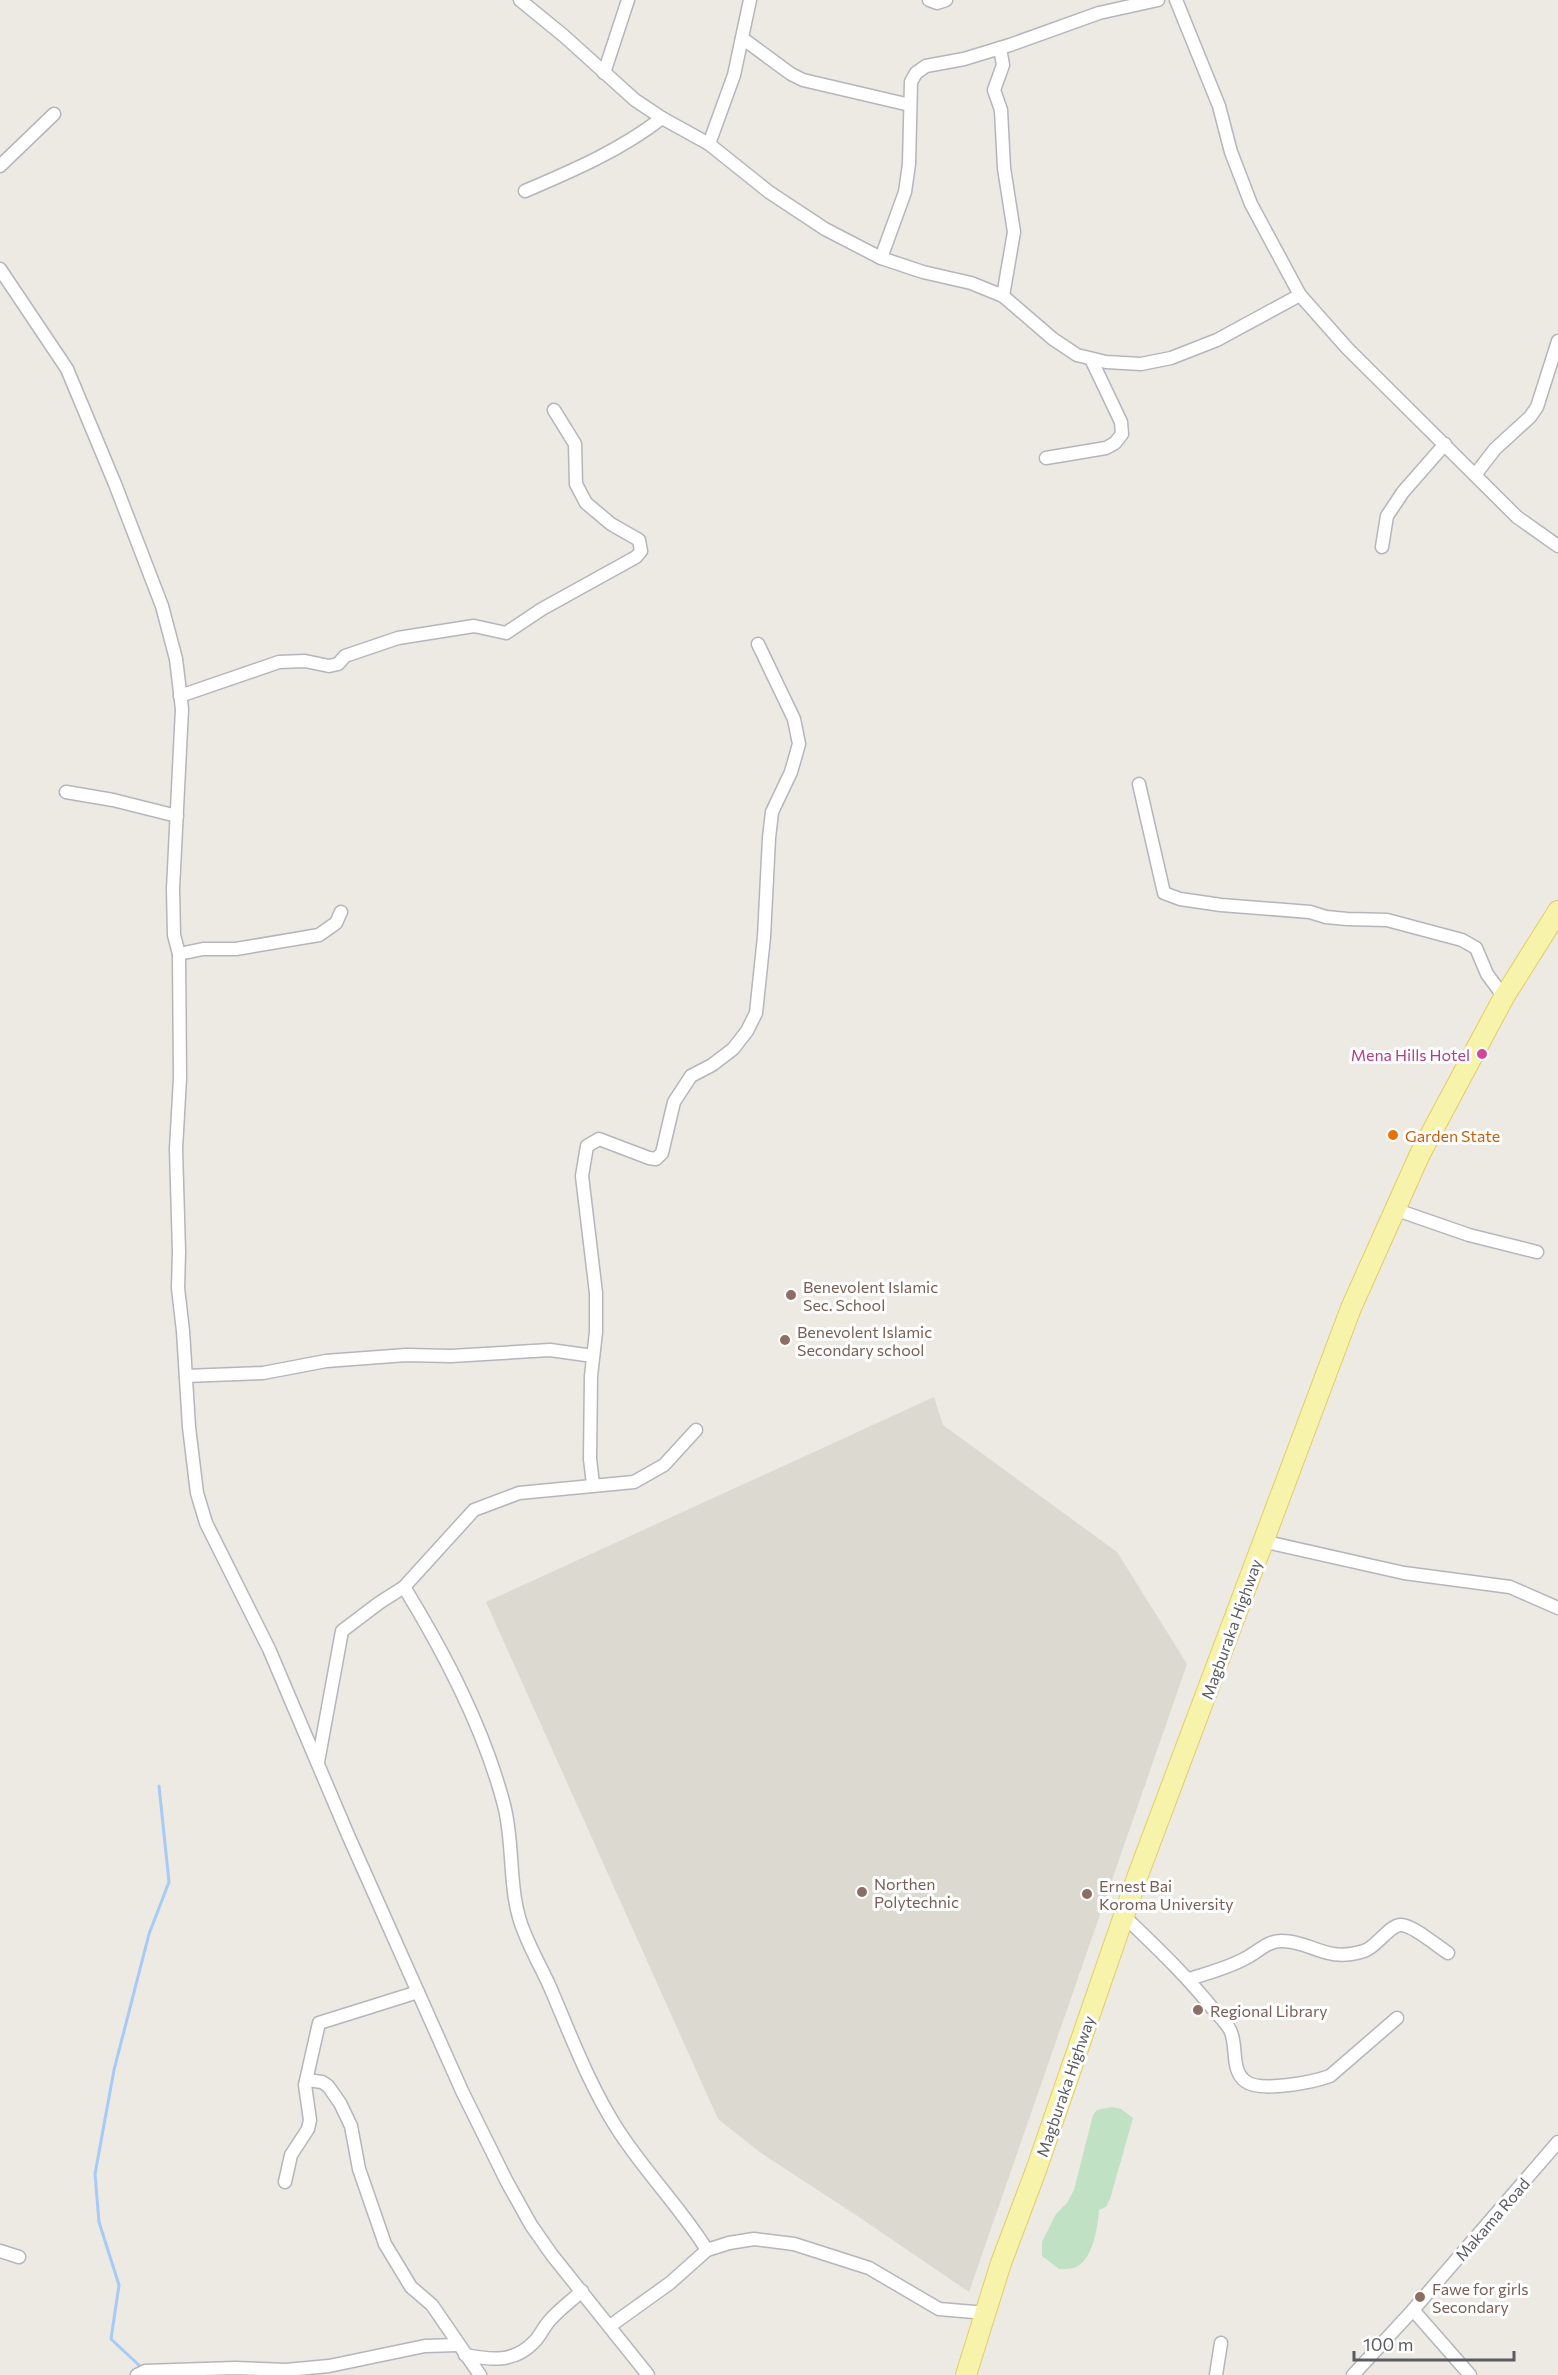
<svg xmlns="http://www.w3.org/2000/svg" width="1558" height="2375" viewBox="0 0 1558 2375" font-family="Commissioner,sans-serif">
	<rect width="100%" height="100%" fill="#eceae2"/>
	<polygon fill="#dbd9d0" points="934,1397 943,1425 1117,1552 1187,1664 969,2292 859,2217 761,2153 718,2119 486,1602"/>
	<path fill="#c0e1c3" d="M1112,2107L1121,2109L1133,2118L1110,2199L1106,2207L1099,2210C1098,2226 1093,2263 1073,2268C1069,2269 1063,2269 1059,2269L1042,2256V2242L1056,2214L1067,2203L1074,2190L1093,2115L1097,2110Z"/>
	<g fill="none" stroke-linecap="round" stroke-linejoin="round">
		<polyline stroke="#a6cbf7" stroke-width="3" points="142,2368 111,2339 119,2285 99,2222 95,2174 114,2070 149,1934 169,1882 159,1786"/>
		<g stroke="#b4b6bb" stroke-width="15">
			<g id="minor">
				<polyline points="520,0 564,36 635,100 662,118 709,144 769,192 825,229 881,258 923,272 971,283 1003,296 1053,339 1077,355 1106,362 1141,364 1171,358 1217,340 1300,295"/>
				<polyline points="929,0 937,3 946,0"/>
				<polyline points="1176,0 1219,106 1231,152 1251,204 1300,295 1347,348 1517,517 1558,546"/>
				<polyline points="742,38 791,74 803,80 910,105"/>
				<polyline points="1000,48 1003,65 994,90 1001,110 1004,168 1014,232 1003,296"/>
				<polyline points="604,73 628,0"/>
				<polyline points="709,144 734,75 750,0"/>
				<polyline points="0,166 54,114"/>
				<path d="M525,191C572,171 621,150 662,118"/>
				<polyline points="881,258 905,192 909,164 911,82 916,73 926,66 964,59 1010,45 1099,13 1158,0"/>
				<polyline points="0,269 67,369 115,484 162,606 176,659 182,709 173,889 174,935 179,954 180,1078 176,1149 179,1252 178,1288 183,1331 189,1427 197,1493 206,1523 269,1649 348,1835 462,2091 507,2182 531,2225 552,2255 648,2375"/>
				<polyline points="1046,458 1106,448 1115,443 1122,434 1121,422 1091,359"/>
				<polyline points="1475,475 1495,449 1530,417 1537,407 1558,341"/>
				<polyline points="1382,547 1387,516 1403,492 1445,444"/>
				<polyline points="180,696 279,662 305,661 329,666 338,664 345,656 398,638 474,626 506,633 542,609 636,557 641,551 639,540 611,524 586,503 576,484 575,444 554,410"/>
				<polyline points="1139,784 1164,893 1180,899 1221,905 1310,912 1326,917 1347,919 1387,920 1462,940 1476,948 1487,974 1504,997"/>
				<polyline points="66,792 113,800 177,816"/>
				<polyline points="179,954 203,949 236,949 319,935 336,923 341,912"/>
				<polyline points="1394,1209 1469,1235 1537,1252"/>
				<polyline points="186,1376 263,1373 326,1361 406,1355 451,1356 550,1350 593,1356"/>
				<polyline points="593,1484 590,1459 591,1376 596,1332 596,1293 582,1176 587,1146 599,1139 649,1158 656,1159 662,1153 674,1102 691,1076 712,1065 733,1049 747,1031 756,1013 764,937 769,838 772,812 791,772 799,744 794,719 758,644"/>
				<polyline points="1262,1541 1404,1573 1510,1587 1558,1608"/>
				<path d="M404,1587C445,1654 484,1728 504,1805C515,1847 507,1894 525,1934C532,1952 542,1969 550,1987C571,2036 589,2085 618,2130C645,2172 681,2208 707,2250"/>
				<polyline points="318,1762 342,1631 379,1603 404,1587 474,1510 519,1493 634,1482 664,1465 696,1430"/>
				<path d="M1124,1916C1155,1946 1186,1975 1213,2009C1218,2015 1226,2022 1230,2030C1238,2045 1230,2069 1245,2081C1260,2093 1313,2082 1330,2076L1397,2018"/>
				<path d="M1189,1979C1208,1973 1228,1968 1246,1958C1258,1952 1268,1940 1283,1941C1313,1942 1326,1963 1364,1951C1377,1947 1389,1925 1401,1925C1413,1925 1437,1946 1448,1953"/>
				<polyline points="307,2080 322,2082 328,2086 340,2103 351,2126 359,2169 385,2244 411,2287 432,2305 480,2375"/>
				<polyline points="285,2182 291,2155 308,2129 310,2120 305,2085 319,2023 418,1992"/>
				<polyline points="0,2251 19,2257"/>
				<polyline points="1413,2310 1470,2375"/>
				<polyline points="610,2326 670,2283 707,2250 729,2243 754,2239 794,2244 869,2268 939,2309 986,2313"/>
				<path d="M465,2355C491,2360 514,2363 534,2342C541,2335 544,2326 551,2319C560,2309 572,2300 582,2291"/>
				<polyline points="137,2375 145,2371 235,2368 286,2370 329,2366 425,2346 458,2345"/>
				<polyline points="1216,2375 1221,2343"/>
				<polyline points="1353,2375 1413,2310 1558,2142"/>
			</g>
		</g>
		<g stroke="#e4cd62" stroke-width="22">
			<polyline id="primary" points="966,2375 1001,2263 1035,2173 1138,1875 1351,1308 1420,1154 1504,997 1558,911"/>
		</g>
		<use href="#minor" stroke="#fff" stroke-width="12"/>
		<use href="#primary" stroke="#f7f3ab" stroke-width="20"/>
	</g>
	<circle fill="#d1479c" stroke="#fff" stroke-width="2" cx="1482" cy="1054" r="6"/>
	<circle fill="#e8710a" stroke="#fff" stroke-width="2" cx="1393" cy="1135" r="6"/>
	<g fill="#8d6e63" stroke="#fff" stroke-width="2">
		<circle cx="791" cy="1295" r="6"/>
		<circle cx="785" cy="1340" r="6"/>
		<circle cx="862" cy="1892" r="6"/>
		<circle cx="1087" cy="1894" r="6"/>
		<circle cx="1198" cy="2010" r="6"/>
		<circle cx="1420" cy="2297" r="6"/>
	</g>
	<g text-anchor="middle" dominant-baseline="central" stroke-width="6" stroke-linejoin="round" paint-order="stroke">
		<g font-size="16" fill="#b23c85" stroke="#fff" text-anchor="end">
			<text x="1470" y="1054">Mena Hills Hotel</text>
		</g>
		<g font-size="16" fill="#c56008" stroke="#fff" text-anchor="start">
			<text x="1405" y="1135">Garden State</text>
		</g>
		<g font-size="16" fill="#785e54" stroke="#fff" text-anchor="start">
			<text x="803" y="1286">Benevolent Islamic<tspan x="803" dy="18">Sec. School</tspan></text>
			<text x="797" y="1331">Benevolent Islamic<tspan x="797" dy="18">Secondary school</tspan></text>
			<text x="874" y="1883">Northen<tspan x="874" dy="18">Polytechnic</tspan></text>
			<text x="1099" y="1885">Ernest Bai<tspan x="1099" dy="18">Koroma University</tspan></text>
			<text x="1210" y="2010">Regional Library</text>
			<text x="1432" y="2288">Fawe for girls<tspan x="1432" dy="18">Secondary</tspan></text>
		</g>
		<g font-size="16" fill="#5a5c61" stroke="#fff">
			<text transform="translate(1231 1629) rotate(-70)">Magburaka Highway</text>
			<text transform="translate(1065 2086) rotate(-71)">Magburaka Highway</text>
			<text transform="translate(1492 2219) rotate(-49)">Makama Road</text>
		</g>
	</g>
	<path d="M1354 2351v9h160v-9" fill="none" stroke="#5a5c61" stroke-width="3"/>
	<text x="1363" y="2351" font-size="18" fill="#5a5c61" stroke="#ffffff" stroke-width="4.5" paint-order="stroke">100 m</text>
</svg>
